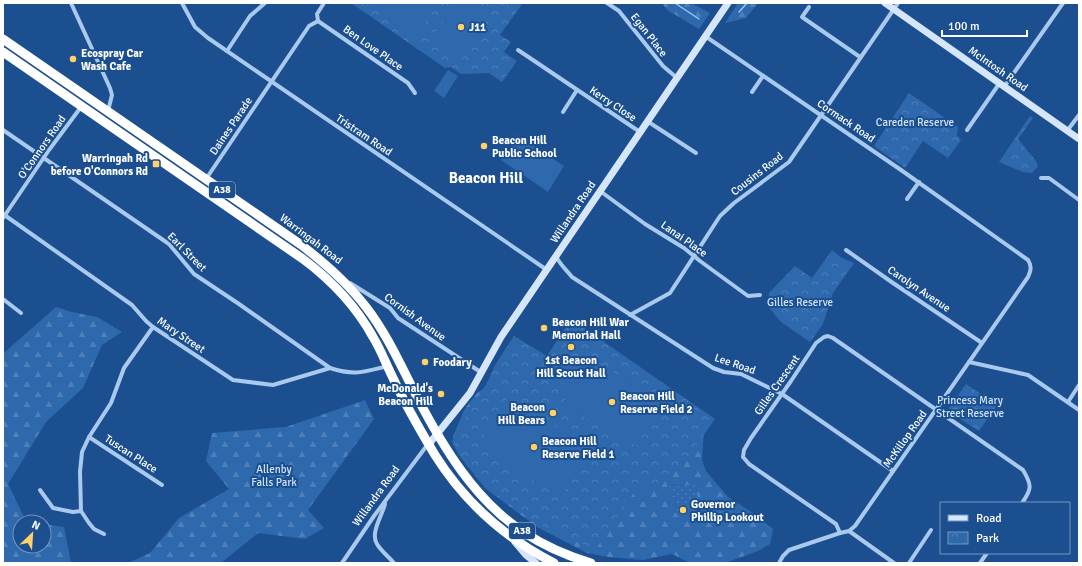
<svg xmlns="http://www.w3.org/2000/svg" width="1082" height="566" viewBox="0 0 1082 566" font-family="Signika,sans-serif">
	<defs>
		<pattern id="grass-dots" width="8" height="8" patternUnits="userSpaceOnUse"><rect width="8" height="8" fill="#2e69ad"/><path d="M2 2h.1M6 6h.1" fill="none" stroke="#4d80b9" stroke-width="1.8" stroke-linecap="round"/></pattern>
		<pattern id="forest-firs" width="22" height="20" patternUnits="userSpaceOnUse"><rect width="22" height="20" fill="#2e69ad"/><path d="M5 1l3.5 6h-7zM16 11l3.5 6h-7z" fill="#4d80b9"/></pattern>
		<pattern id="park-crowns" width="20" height="18" patternUnits="userSpaceOnUse"><rect width="20" height="18" fill="#2e69ad"/><path d="M2 6a3 3 0 1 1 6 0M12 15a3 3 0 1 1 6 0" fill="none" stroke="#4d80b9"/></pattern>
	</defs>
	<rect width="100%" height="100%" fill="#1b4f8f"/>
	<polygon fill="url(#grass-dots)" points="696,485 697,495 703,504 702,511 696,520 692,520 691,514 678,517 675,512 676,498 675,496 666,492 667,486"/>
	<g fill="url(#forest-firs)" fill-rule="evenodd">
		<polygon points="662,3 691,3 710,13 699,29 667,10"/>
		<polygon points="738,3 758,3 746,18 725,23"/>
		<polygon points="56,307 72,312 97,317 122,332 102,345 83,388 46,422 8,484 26,521 29,522 20,522 20,546 44,546 44,524 64,527 71,563 3,563 3,351 5,352"/>
		<path d="M489,385L704,431L702,460L706,471L728,497L753,513L773,529L770,544L758,551L725,563H690L672,554L643,560L608,557L587,553L537,527L485,488L461,458L454,446L453,437L464,410L477,393ZM696,485L697,495L703,505L702,511L696,520H692L691,514L678,516L675,512L676,498L675,496L666,492L667,486Z"/>
		<polygon points="365,400 374,419 308,510 324,528 305,539 258,533 221,563 128,563 150,553 179,518 229,489 206,461 212,433 286,427"/>
	</g>
	<g fill="url(#park-crowns)">
		<polygon points="351,3 505,3 510,5 511,3 523,3 500,35 511,42 504,52 517,61 502,82 489,73 461,74 451,67 445,68"/>
		<polygon points="909,93 958,127 957,135 961,140 948,158 923,141 905,168 874,146"/>
		<polygon points="1030,116 1033,118 1018,139 1036,161 1038,166 1032,173 1023,172 999,162"/>
		<polygon points="832,250 842,258 854,263 833,293 823,324 810,342 781,322 765,303 769,298 769,293 795,266 812,278"/>
		<polygon points="571,319 715,419 682,466 658,486 637,488 596,549 559,535 517,510 486,487 461,458 452,442 456,431 487,383 495,365 514,336 547,356"/>
		<polygon points="966,384 997,405 979,431 949,412 949,408"/>
	</g>
	<g fill="#2e69ad">
		<polygon points="365,3 438,3 415,37"/>
		<polygon points="455,3 474,3 492,14 461,60 431,41"/>
		<polygon points="448,70 458,76 444,98 434,91"/>
		<polygon points="517,135 564,166 548,192 501,160"/>
		<polygon points="588,358 662,399 637,446 562,405"/>
		<polygon points="554,365 573,371 568,385 550,379"/>
		<polygon points="508,397 591,448 560,497 478,446"/>
	</g>
	<g fill="none" stroke-linecap="round" stroke-linejoin="round">
		<g stroke="#9cc4f0" stroke-width="1.5">
			<polyline points="675,3 699,19"/>
			<polyline points="739,12 747,3"/>
		</g>
		<g stroke="#a9c9ee" stroke-width="4">
			<polyline points="71,3 110,88 112,95 108,111"/>
			<polyline points="182,3 195,27 208,38 547,270"/>
			<polyline points="607,3 619,11 663,66 677,78"/>
			<polyline points="809,7 802,17 860,57"/>
			<polyline points="318,21 408,83 415,93"/>
			<path d="M705,36L901,170L1028,260C1032,266 1031,270 1028,277L855,526L849,531L840,533L789,550L783,556L779,563"/>
			<polyline points="518,50 640,132"/>
			<polyline points="227,51 250,16 265,3"/>
			<polyline points="1004,87 1063,3"/>
			<polyline points="752,92 763,76"/>
			<polyline points="563,112 577,90"/>
			<polyline points="647,121 696,153"/>
			<path d="M3,130L169,244L194,274L239,304L330,368C355,376 363,372 388,366"/>
			<polyline points="967,130 999,84"/>
			<polyline points="1067,131 1079,115"/>
			<polyline points="1041,178 1049,178 1079,200"/>
			<polyline points="206,179 309,26 318,21 317,14 324,3"/>
			<polyline points="600,191 645,224 684,248 700,261 748,296 760,295"/>
			<polyline points="907,199 919,182"/>
			<polyline points="3,214 132,305 146,321 153,327 233,380 273,385 330,368"/>
			<polyline points="3,218 49,150 81,107"/>
			<polyline points="846,250 893,283 982,343"/>
			<path d="M556,256C560,265 566,269 572,277L713,368L724,372L741,374L782,394L893,471"/>
			<polyline points="350,283 390,308 398,318 482,373"/>
			<polyline points="3,299 21,313"/>
			<polyline points="630,315 670,293 720,216 734,203 789,162 898,3"/>
			<polyline points="969,362 1028,375 1079,410"/>
			<polyline points="1068,402 1079,385"/>
			<polyline points="89,437 162,485"/>
			<polyline points="40,490 53,508 73,512 81,511"/>
			<path d="M385,504C382,516 370,533 377,544C381,551 389,557 394,563"/>
			<polyline points="849,531 894,563"/>
			<path d="M840,533L836,524L749,464L743,457L744,450L751,438L791,381L816,343L824,337L828,336L833,338L1023,470C1032,485 1032,489 1022,503"/>
			<polyline points="104,534 94,529 89,523 81,511 80,472 82,452 89,437 111,403 124,368 153,327"/>
			<polyline points="342,563 374,516 428,444"/>
			<polyline points="909,563 931,530"/>
			<polyline points="980,563 987,553"/>
		</g>
		<g stroke="#d6e6fa" stroke-width="7">
			<polyline points="885,3 1079,139"/>
			<polyline points="429,444 470,393 501,337 728,3"/>
			<polyline points="515,542 526,555 536,563"/>
		</g>
		<g stroke="#fff" stroke-width="9">
			<path d="M3,39L300,244C325,263 347,282 366,307C387,334 401,366 417,397C443,447 476,502 525,533C546,547 568,556 591,563"/>
			<path d="M3,52L303,259C331,280 356,306 373,337C381,350 386,364 393,378C405,404 420,430 435,455C464,501 505,538 554,563"/>
		</g>
	</g>
	<g fill="#ffd166" stroke="#1b4f8f" stroke-width="1.5">
		<circle cx="461" cy="27" r="4"/>
		<circle cx="73" cy="59" r="4"/>
		<circle cx="484" cy="146" r="4"/>
		<rect x="152" y="160" width="8" height="8" rx="2"/>
		<circle cx="544" cy="328" r="4"/>
		<circle cx="571" cy="347" r="4"/>
		<circle cx="425" cy="362" r="4"/>
		<circle cx="441" cy="394" r="4"/>
		<circle cx="612" cy="402" r="4"/>
		<circle cx="553" cy="413" r="4"/>
		<circle cx="534" cy="447" r="4"/>
		<circle cx="683" cy="510" r="4"/>
	</g>
	<g text-anchor="middle" dominant-baseline="central" stroke-width="4" stroke-linejoin="round" paint-order="stroke">
		<g fill="#1b4f8f" stroke="#bbcadd" stroke-width="1">
			<rect x="209" y="182" width="26" height="16" rx="3"/>
			<rect x="509" y="523" width="26" height="16" rx="3"/>
		</g>
		<g font-size="10" font-weight="bold" fill="#fff">
			<text x="222" y="190">A38</text>
			<text x="522" y="531">A38</text>
		</g>
		<g font-size="11" font-weight="bold" fill="#fff" stroke="#1b4f8f" text-anchor="start">
			<text x="469" y="27">J11</text>
			<text x="81" y="53">Ecospray Car<tspan x="81" dy="13">Wash Cafe</tspan></text>
			<text x="492" y="140">Beacon Hill<tspan x="492" dy="13">Public School</tspan></text>
			<text x="148" y="158" text-anchor="end">Warringah Rd<tspan x="148" dy="13">before O'Connors Rd</tspan></text>
			<text x="552" y="322">Beacon Hill War<tspan x="552" dy="13">Memorial Hall</tspan></text>
			<text x="571" y="360" text-anchor="middle">1st Beacon<tspan x="571" dy="13">Hill Scout Hall</tspan></text>
			<text x="433" y="362">Foodary</text>
			<text x="433" y="388" text-anchor="end">McDonald's<tspan x="433" dy="13">Beacon Hill</tspan></text>
			<text x="620" y="396">Beacon Hill<tspan x="620" dy="13">Reserve Field 2</tspan></text>
			<text x="545" y="407" text-anchor="end">Beacon<tspan x="545" dy="13">Hill Bears</tspan></text>
			<text x="542" y="441">Beacon Hill<tspan x="542" dy="13">Reserve Field 1</tspan></text>
			<text x="691" y="504">Governor<tspan x="691" dy="13">Phillip Lookout</tspan></text>
		</g>
		<g font-size="11" fill="#fff" stroke="#1b4f8f">
			<text transform="translate(649 35) rotate(52)">Egan Place</text>
			<text transform="translate(373 48) rotate(35)">Ben Love Place</text>
			<text transform="translate(998 69) rotate(35)">McIntosh Road</text>
			<text transform="translate(613 104) rotate(34)">Kerry Close</text>
			<text transform="translate(846 121) rotate(34)">Cormack Road</text>
			<text transform="translate(231 126) rotate(-56)">Daines Parade</text>
			<text transform="translate(364 135) rotate(34)">Tristram Road</text>
			<text transform="translate(42 147) rotate(-55)">O'Connors Road</text>
			<text transform="translate(757 174) rotate(-38)">Cousins Road</text>
			<text transform="translate(573 212) rotate(-56)">Willandra Road</text>
			<text transform="translate(311 239) rotate(37)">Warringah Road</text>
			<text transform="translate(684 239) rotate(35)">Lanai Place</text>
			<text transform="translate(187 252) rotate(45)">Earl Street</text>
			<text transform="translate(919 289) rotate(34)">Carolyn Avenue</text>
			<text transform="translate(415 317) rotate(36)">Cornish Avenue</text>
			<text transform="translate(181 335) rotate(34)">Mary Street</text>
			<text transform="translate(735 364) rotate(19)">Lee Road</text>
			<text transform="translate(777 385) rotate(-55)">Gilles Crescent</text>
			<text transform="translate(905 439) rotate(-55)">McKillop Road</text>
			<text transform="translate(131 454) rotate(33)">Tuscan Place</text>
			<text transform="translate(376 496) rotate(-54)">Willandra Road</text>
		</g>
		<g font-size="11" fill="#cfe3fa" stroke="#1b4f8f">
			<text x="915" y="122">Careden Reserve</text>
			<text x="800" y="302">Gilles Reserve</text>
			<text x="970" y="400">Princess Mary<tspan x="970" dy="13">Street Reserve</tspan></text>
			<text x="274" y="469">Allenby<tspan x="274" dy="13">Falls Park</tspan></text>
		</g>
		<g font-size="15" font-weight="bold" fill="#fff" stroke="#1b4f8f">
			<text x="486" y="178">Beacon Hill</text>
		</g>
	</g>
	<rect width="1082" height="566" fill="none" stroke="#ffffff" stroke-width="8"/>
	<rect x="940" y="502" width="130" height="52" fill="#1b4f8f" stroke="#7695bc"/>
	<rect x="948" y="515" width="20" height="6" fill="#d6e6fa" stroke="#7695bc"/>
	<text x="976" y="522" font-size="12" fill="#ffffff">Road</text>
	<rect x="948" y="532" width="20" height="12" fill="url(#park-crowns)" stroke="#7695bc"/>
	<text x="976" y="542" font-size="12" fill="#ffffff">Park</text>
	<g transform="translate(32 534) rotate(25)"><circle r="19" fill="#1b4f8f" stroke="#7695bc"/>
	<path d="M0-3L7 15L0 10L-7 15Z" fill="#ffd166"/>
	<text y="-6" font-size="11" font-weight="bold" text-anchor="middle" fill="#ffffff">N</text>
	</g>
	<path d="M942 30v6h85v-6" fill="none" stroke="#ffffff" stroke-width="2"/>
	<text x="948" y="30" font-size="12" fill="#ffffff" stroke="#1b4f8f" stroke-width="3" paint-order="stroke">100 m</text>
</svg>
